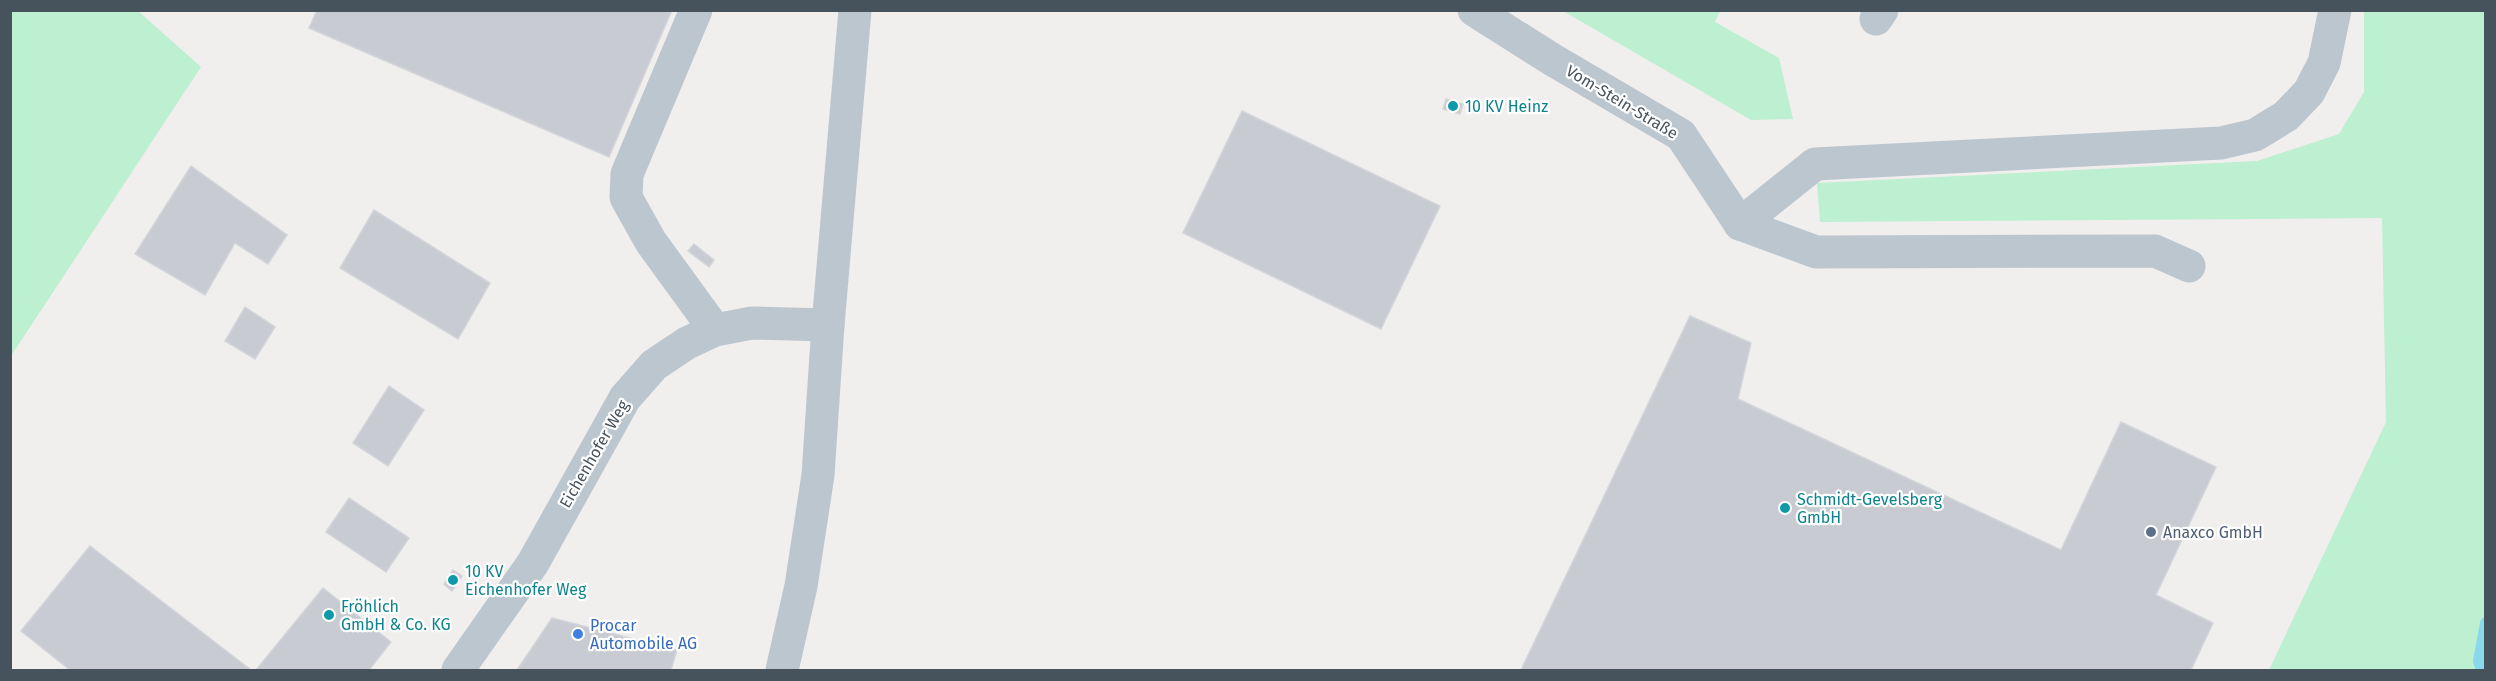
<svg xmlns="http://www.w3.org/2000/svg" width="2496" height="681" viewBox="0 0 2496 681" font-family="'Fira Sans',sans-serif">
	<rect width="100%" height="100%" fill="#f1eeee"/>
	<g fill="#bcf0d0">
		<polygon points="11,10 138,11 201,67 11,356"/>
		<polygon points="1563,11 1720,11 1715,22 1779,58 1793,119 1751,120"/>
		<polygon points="2364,11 2485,11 2485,670 2269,670 2386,422 2382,218 1820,222 1817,183 2257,161 2339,134 2364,92"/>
	</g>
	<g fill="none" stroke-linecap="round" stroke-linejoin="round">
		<polyline stroke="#88d9ed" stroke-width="12" points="2482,670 2479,661 2486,623"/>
	</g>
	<g fill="#c8cbd1" stroke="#d2d5da" stroke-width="1.5">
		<polygon points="317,10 672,10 609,157 309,28"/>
		<polygon points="1446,99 1463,104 1460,114 1443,109"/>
		<polygon points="1242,111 1440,206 1381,329 1183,233"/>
		<polygon points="191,166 287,235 268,264 235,243 205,295 135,254"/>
		<polygon points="374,210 490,283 458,339 340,268"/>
		<polygon points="694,244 714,260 709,267 688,251"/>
		<polygon points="245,307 275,327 255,359 225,341"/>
		<polygon points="1690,316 1751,343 1738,399 2061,550 2121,422 2216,467 2156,595 2213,623 2191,670 1521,670"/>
		<polygon points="389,386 424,410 388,466 353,443"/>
		<polygon points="349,498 409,538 386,572 326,532"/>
		<polygon points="90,546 251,670 70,670 21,631"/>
		<polygon points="453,570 462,576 452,591 444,584"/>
		<polygon points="323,588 391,642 369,670 256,670"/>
		<polygon points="552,618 677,650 671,670 517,670"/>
	</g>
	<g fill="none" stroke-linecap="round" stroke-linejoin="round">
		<g stroke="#bcc6ce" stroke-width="33">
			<polyline points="696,10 627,174 626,197 628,201 651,242 715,330"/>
			<polyline points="1474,10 1553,60 1681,135 1740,224"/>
			<polyline points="1876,19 1882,10"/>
			<polyline points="1740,224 1815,164 2221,143 2255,135 2286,116 2309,92 2324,63 2335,10"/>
			<polyline points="1740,224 1816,252 2155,251 2189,266"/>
			<polyline points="458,670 533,563 625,398 654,365 687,343 715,330 752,323 828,325"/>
			<polyline points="782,670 801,586 818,475 828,325 855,10"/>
		</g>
	</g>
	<g fill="#0f9aa8" stroke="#fff" stroke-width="2">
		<circle cx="1453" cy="106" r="6"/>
		<circle cx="1785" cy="508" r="6"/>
		<circle cx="453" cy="580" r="6"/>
		<circle cx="329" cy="615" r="6"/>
	</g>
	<circle fill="#5c6f8a" stroke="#fff" stroke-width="2" cx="2151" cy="532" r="6"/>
	<circle fill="#3f7fe0" stroke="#fff" stroke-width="2" cx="578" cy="634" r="6"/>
	<g text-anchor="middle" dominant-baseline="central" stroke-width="4.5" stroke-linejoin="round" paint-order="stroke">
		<g font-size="16" fill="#46525c" stroke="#fff">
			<text transform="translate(1622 102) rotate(31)">Vom-Stein-Straße</text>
			<text transform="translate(594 454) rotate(-60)">Eichenhofer Weg</text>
		</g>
		<g font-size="16" fill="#0d838f" stroke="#fff" text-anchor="start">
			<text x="1465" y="106">10 KV Heinz</text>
			<text x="1797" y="499">Schmidt-Gevelsberg<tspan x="1797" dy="18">GmbH</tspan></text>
			<text x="465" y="571">10 KV<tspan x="465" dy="18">Eichenhofer Weg</tspan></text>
			<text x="341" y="606">Fröhlich<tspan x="341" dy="18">GmbH &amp; Co. KG</tspan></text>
		</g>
		<g font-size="16" fill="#4e5e75" stroke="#fff" text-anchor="start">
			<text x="2163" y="532">Anaxco GmbH</text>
		</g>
		<g font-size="16" fill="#366cbe" stroke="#fff" text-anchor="start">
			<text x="590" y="625">Procar<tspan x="590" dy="18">Automobile AG</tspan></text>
		</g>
	</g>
	<rect width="2496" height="681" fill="none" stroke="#46525c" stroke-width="24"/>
</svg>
